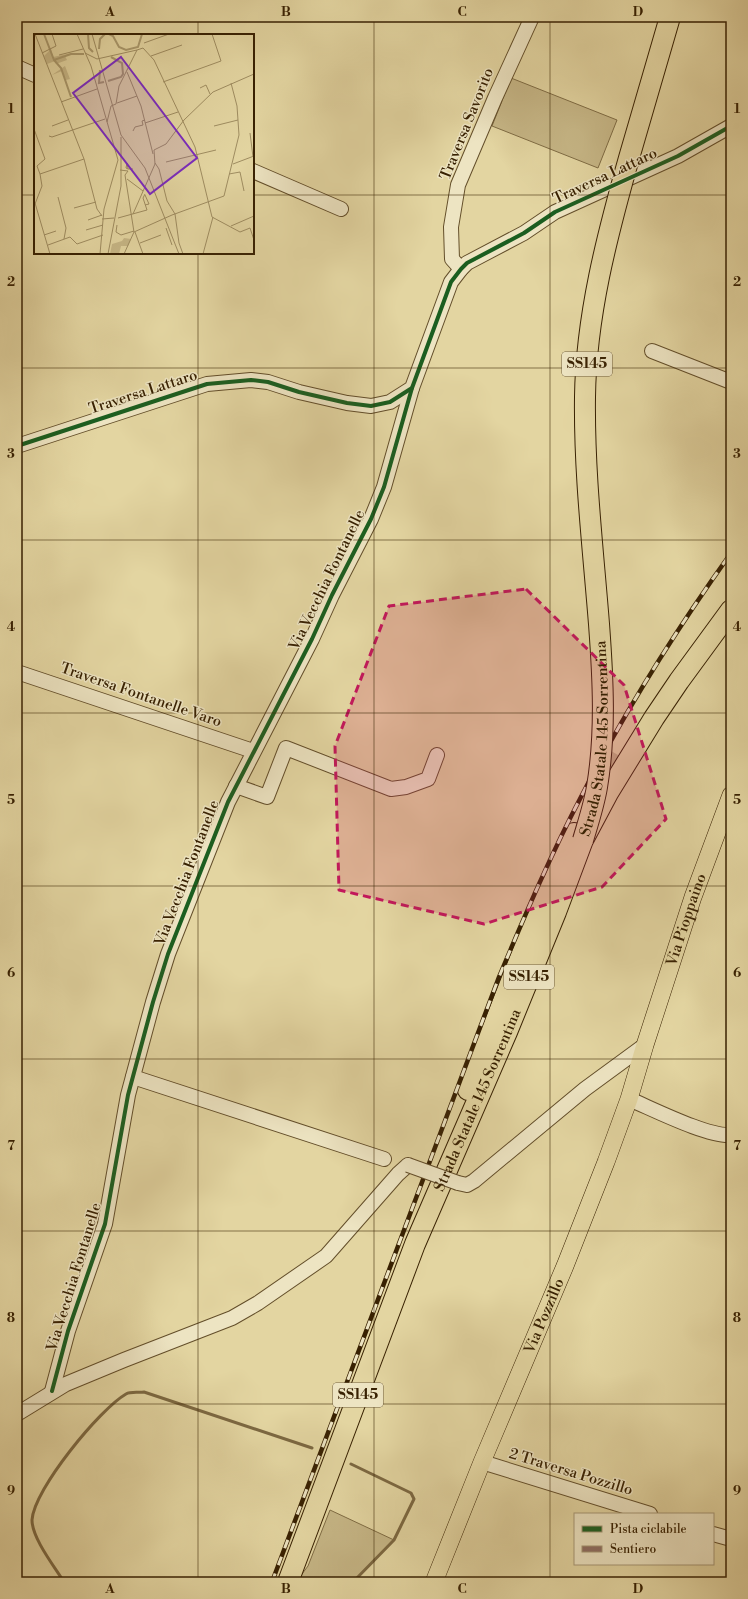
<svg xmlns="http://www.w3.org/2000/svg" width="748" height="1599" viewBox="0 0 748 1599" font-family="'Libre Bodoni',serif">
	<rect width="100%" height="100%" fill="#e3d5a1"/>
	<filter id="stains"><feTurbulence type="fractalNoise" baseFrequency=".005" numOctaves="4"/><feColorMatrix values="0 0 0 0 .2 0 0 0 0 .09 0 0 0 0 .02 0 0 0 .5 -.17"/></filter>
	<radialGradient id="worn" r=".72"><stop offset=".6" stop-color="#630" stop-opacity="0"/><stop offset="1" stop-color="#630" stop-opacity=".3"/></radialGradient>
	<g fill="#c6b686" stroke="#7f6c44">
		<polygon points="511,78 617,120 598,168 492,126"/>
		<polygon points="330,1510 394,1540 353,1582 296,1582 308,1566"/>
	</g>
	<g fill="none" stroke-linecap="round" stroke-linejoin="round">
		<g stroke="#7c6841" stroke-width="3">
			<polyline points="351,1464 411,1493 414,1499 394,1540 353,1582"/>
			<path d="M64,1582C54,1566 32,1538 32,1520C34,1489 100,1409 126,1394C131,1391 139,1393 144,1392L312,1448"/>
		</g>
		<polyline stroke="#c1b181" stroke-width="20" stroke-dasharray="20 10" stroke-linecap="butt" points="596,793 618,755"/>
		<g stroke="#634e2a" stroke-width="16">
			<g id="minor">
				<polyline points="17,67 35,75"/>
				<polyline points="253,171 341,209"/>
				<polyline points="461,269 452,259 451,227 458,185 495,98 532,17"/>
				<polyline points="652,351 731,382"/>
				<polyline points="17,446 207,384 251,380 268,382 299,392 347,403 371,406 390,402 412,388 451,282 461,269 467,263 524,233 555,212 678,156 731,126"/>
				<polyline points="17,672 253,751"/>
				<polyline points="236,786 267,797 286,748 391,789 406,787 428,779 437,755"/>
				<polyline points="133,1077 384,1159"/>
				<path d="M629,1099C653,1109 708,1137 731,1135"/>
				<polyline points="458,1183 467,1185 474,1181 585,1089 645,1045"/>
				<polyline points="52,1391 68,1331 105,1224 128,1095 153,1002 168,954 228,802 312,639 332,595 371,519 384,487 412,388"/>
				<polyline points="17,1414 66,1384 124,1360 232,1318 258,1303 326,1256 398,1174 408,1165"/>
				<polyline points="482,1462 650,1514"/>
				<polyline points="713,1534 731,1539"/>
			</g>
		</g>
		<g stroke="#382102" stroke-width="18">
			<g id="major">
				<path id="s1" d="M434,1582L482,1462L565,1266L606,1162L629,1099L645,1045L693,897L731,795"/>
			</g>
		</g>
		<g stroke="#382102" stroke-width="22">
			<g id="highway">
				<polyline points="468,1090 547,890 574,833"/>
				<path id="s2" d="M288,1582L415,1244L507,1032L556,912L583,840L608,793L654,718L679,681L731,610"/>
			</g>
		</g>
		<use href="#minor" stroke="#ede4c2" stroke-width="14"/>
		<use href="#major" stroke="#e3d5a1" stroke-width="17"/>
		<use href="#highway" stroke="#e3d5a1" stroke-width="20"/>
		<g stroke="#382102" stroke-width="4.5">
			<path id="rail" d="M272,1582L499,977C525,915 551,854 582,795C625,711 676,630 731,553"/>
		</g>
		<use href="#rail" stroke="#ede4c2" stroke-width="3" stroke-dasharray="9" stroke-linecap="butt"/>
		<g stroke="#634e2a" stroke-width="16" stroke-linecap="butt">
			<polyline id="minor-bridge" points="408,1165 458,1183"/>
		</g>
		<g stroke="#382102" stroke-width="22" stroke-linecap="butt">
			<g id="highway-bridge">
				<path id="s3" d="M583,840C588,823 594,805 597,787C606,733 603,678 599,624C593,548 584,473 585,397C586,316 607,236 629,158C643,111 656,64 670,17"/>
			</g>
		</g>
		<use href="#minor-bridge" stroke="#ede4c2" stroke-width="14"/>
		<use href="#highway-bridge" stroke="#e3d5a1" stroke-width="20"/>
		<polyline stroke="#8d6e63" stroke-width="3" stroke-dasharray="6 3" stroke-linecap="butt" points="729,381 731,389"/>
		<g stroke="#ede4c2" stroke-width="6">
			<g id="cycleway">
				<polyline points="17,446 207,384 251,380 268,382 299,392 347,403 371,406 390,402 412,388 451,282 461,269 467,263 524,233 555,212 678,156 731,126"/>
				<polyline points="52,1391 68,1331 105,1224 128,1095 153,1002 168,954 228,802 312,639 332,595 371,519 384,487 412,388"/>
			</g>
		</g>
		<use href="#cycleway" stroke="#1b5e20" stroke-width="4"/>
	</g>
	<path fill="#c2185b" fill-opacity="0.2" stroke="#c2185b" stroke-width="3" stroke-dasharray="8 5" stroke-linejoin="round" d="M526,589L624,685L666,819L602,887L484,924L339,890L335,746L389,606Z"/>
	<path fill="none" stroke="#382102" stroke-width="1" stroke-opacity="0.55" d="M198,17V35M374,17V1582M550,17V1582M17,195H35M253,195H731M198,253V1582M17,368H731M17,540H731M17,713H731M17,886H731M17,1059H731M17,1231H731M17,1404H731"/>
	<g text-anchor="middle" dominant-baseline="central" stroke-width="3" stroke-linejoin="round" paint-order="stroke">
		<g fill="#ede4c2" stroke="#6e5c3c" stroke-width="1">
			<rect x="562" y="352" width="50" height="24" rx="3"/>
			<rect x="504" y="965" width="50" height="24" rx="3"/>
			<rect x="333" y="1383" width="50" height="24" rx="3"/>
		</g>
		<g font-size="14" font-weight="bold" fill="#382102">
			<text x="587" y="364">SS145</text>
			<text x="529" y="977">SS145</text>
			<text x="358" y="1395">SS145</text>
		</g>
		<g font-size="15" fill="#382102" stroke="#ede4c2">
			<text transform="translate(467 124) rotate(-68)">Traversa Savorito</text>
			<text transform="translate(605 176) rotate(-25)">Traversa Lattaro</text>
			<text transform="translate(143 392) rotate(-18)">Traversa Lattaro</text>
			<text transform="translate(327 580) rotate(-64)">Via Vecchia Fontanelle</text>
			<text transform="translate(141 695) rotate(19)">Traversa Fontanelle Varo</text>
			<text stroke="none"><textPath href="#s3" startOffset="103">Strada Statale 145 Sorrentina</textPath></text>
			<text transform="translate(187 873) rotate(-69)">Via Vecchia Fontanelle</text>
			<text stroke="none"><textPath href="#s1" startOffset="709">Via Pioppaino</textPath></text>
			<text stroke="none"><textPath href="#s2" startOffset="518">Strada Statale 145 Sorrentina</textPath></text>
			<text transform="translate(74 1277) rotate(-73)">Via Vecchia Fontanelle</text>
			<text stroke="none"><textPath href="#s1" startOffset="288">Via Pozzillo</textPath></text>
			<text transform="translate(571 1472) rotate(17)">2 Traversa Pozzillo</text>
		</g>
	</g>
	<g transform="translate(34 34)">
		<rect width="220" height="220" fill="#e3d5a1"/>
		<path d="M17,15L19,23L38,19L50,20H38L31,22L33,26L22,30L21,27L13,30L10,22ZM31,32L36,45L32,46L28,37L18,41ZM90,204L97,205L94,212H87L85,220H76L78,210L88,207Z" fill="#c6b686"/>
		<path fill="none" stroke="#a9986b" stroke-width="2" d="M10,0L20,26L37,20H50M54,0L55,14L59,18M75,0L79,2L85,13L92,16L104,13L108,0M65,15L66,5L71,0M20,26L27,34L37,63M66,36L65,49L70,48M74,47L87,43L89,40L88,29L77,23"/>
		<path fill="none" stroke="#9f8d61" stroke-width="1" d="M1,0L50,125L63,175L68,182M43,0L57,32L84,126L70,175L66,220M58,0L87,101L111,134L145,220M110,9L135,0M109,14L120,26L161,113L178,183L206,198L216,194L220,206M8,19L22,12L18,0M51,19L63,25L103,16M25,21L49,15M117,22L148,11M93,38L107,72L119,120M129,48L187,27L178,0M166,54L172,51L176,60M27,68L63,55M83,69L103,62M73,88L77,72L82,70L85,52L103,16L109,14M111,89L144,78M18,92L34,86M180,92L204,86M0,95L11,125L3,132L6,140M99,97L101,93L109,91L108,87L111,86M216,99L219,123M15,102L18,103L71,85M132,128L182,116M121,129L125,135L133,167L141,180M199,130L220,122M94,135L92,134L93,129L94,135H99M86,136L94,137L91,141L100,198M195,140L206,138L210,157M93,145L109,157M111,161L115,170L111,171M24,163L32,194L30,205M1,169L16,220M1,170L8,152L6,140L50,125M40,174L62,168M99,180L121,130L120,116L132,110L150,86L179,58L220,40M141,180L145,209L149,220M84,184L113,176L109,164L111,160M68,185L80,184M54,186L68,181M83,191L82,198L87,201L100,197M197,192L220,182M132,194L138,211M52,196L69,191M101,198L109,220M10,201L22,197M106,209L127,201M14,211L36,203L43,210L69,201M74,220L87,152V103M90,220L100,198L138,181L190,162L205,101L203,72L197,49M169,220L179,183"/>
		<path fill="#7b2cbf" fill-opacity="0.15" stroke="#7b2cbf" stroke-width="2" d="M87,23L163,124L116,160L39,59Z"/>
		<rect width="220" height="220" fill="none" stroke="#382102" stroke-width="2"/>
	</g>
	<rect width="748" height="1599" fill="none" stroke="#e3d5a1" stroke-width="44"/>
	<rect x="574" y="1513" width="140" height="52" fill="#ede4c2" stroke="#a59675"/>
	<rect x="582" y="1526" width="20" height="6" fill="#1b5e20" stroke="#a59675"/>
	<text x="610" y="1533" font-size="12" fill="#382102">Pista ciclabile</text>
	<rect x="582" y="1546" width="20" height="6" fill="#8d6e63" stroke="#a59675"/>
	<text x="610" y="1553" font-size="12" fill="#382102">Sentiero</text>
	<rect x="22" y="22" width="704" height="1555" fill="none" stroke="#382102" stroke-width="1.5"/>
	<g font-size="13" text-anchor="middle" font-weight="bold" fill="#382102">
		<text x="110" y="16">A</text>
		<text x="286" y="16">B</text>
		<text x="462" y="16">C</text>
		<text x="638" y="16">D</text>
		<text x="11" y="113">1</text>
		<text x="737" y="113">1</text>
		<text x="11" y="286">2</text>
		<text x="737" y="286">2</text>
		<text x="11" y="458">3</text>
		<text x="737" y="458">3</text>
		<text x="11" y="631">4</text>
		<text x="737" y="631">4</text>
		<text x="11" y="804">5</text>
		<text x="737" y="804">5</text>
		<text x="11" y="977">6</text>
		<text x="737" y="977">6</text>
		<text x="11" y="1150">7</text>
		<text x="737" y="1150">7</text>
		<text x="11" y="1322">8</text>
		<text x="737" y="1322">8</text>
		<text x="11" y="1495">9</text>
		<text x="737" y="1495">9</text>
		<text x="110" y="1593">A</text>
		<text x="286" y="1593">B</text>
		<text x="462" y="1593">C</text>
		<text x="638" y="1593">D</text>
	</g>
	<rect width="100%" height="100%" filter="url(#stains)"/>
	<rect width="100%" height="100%" fill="url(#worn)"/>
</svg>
